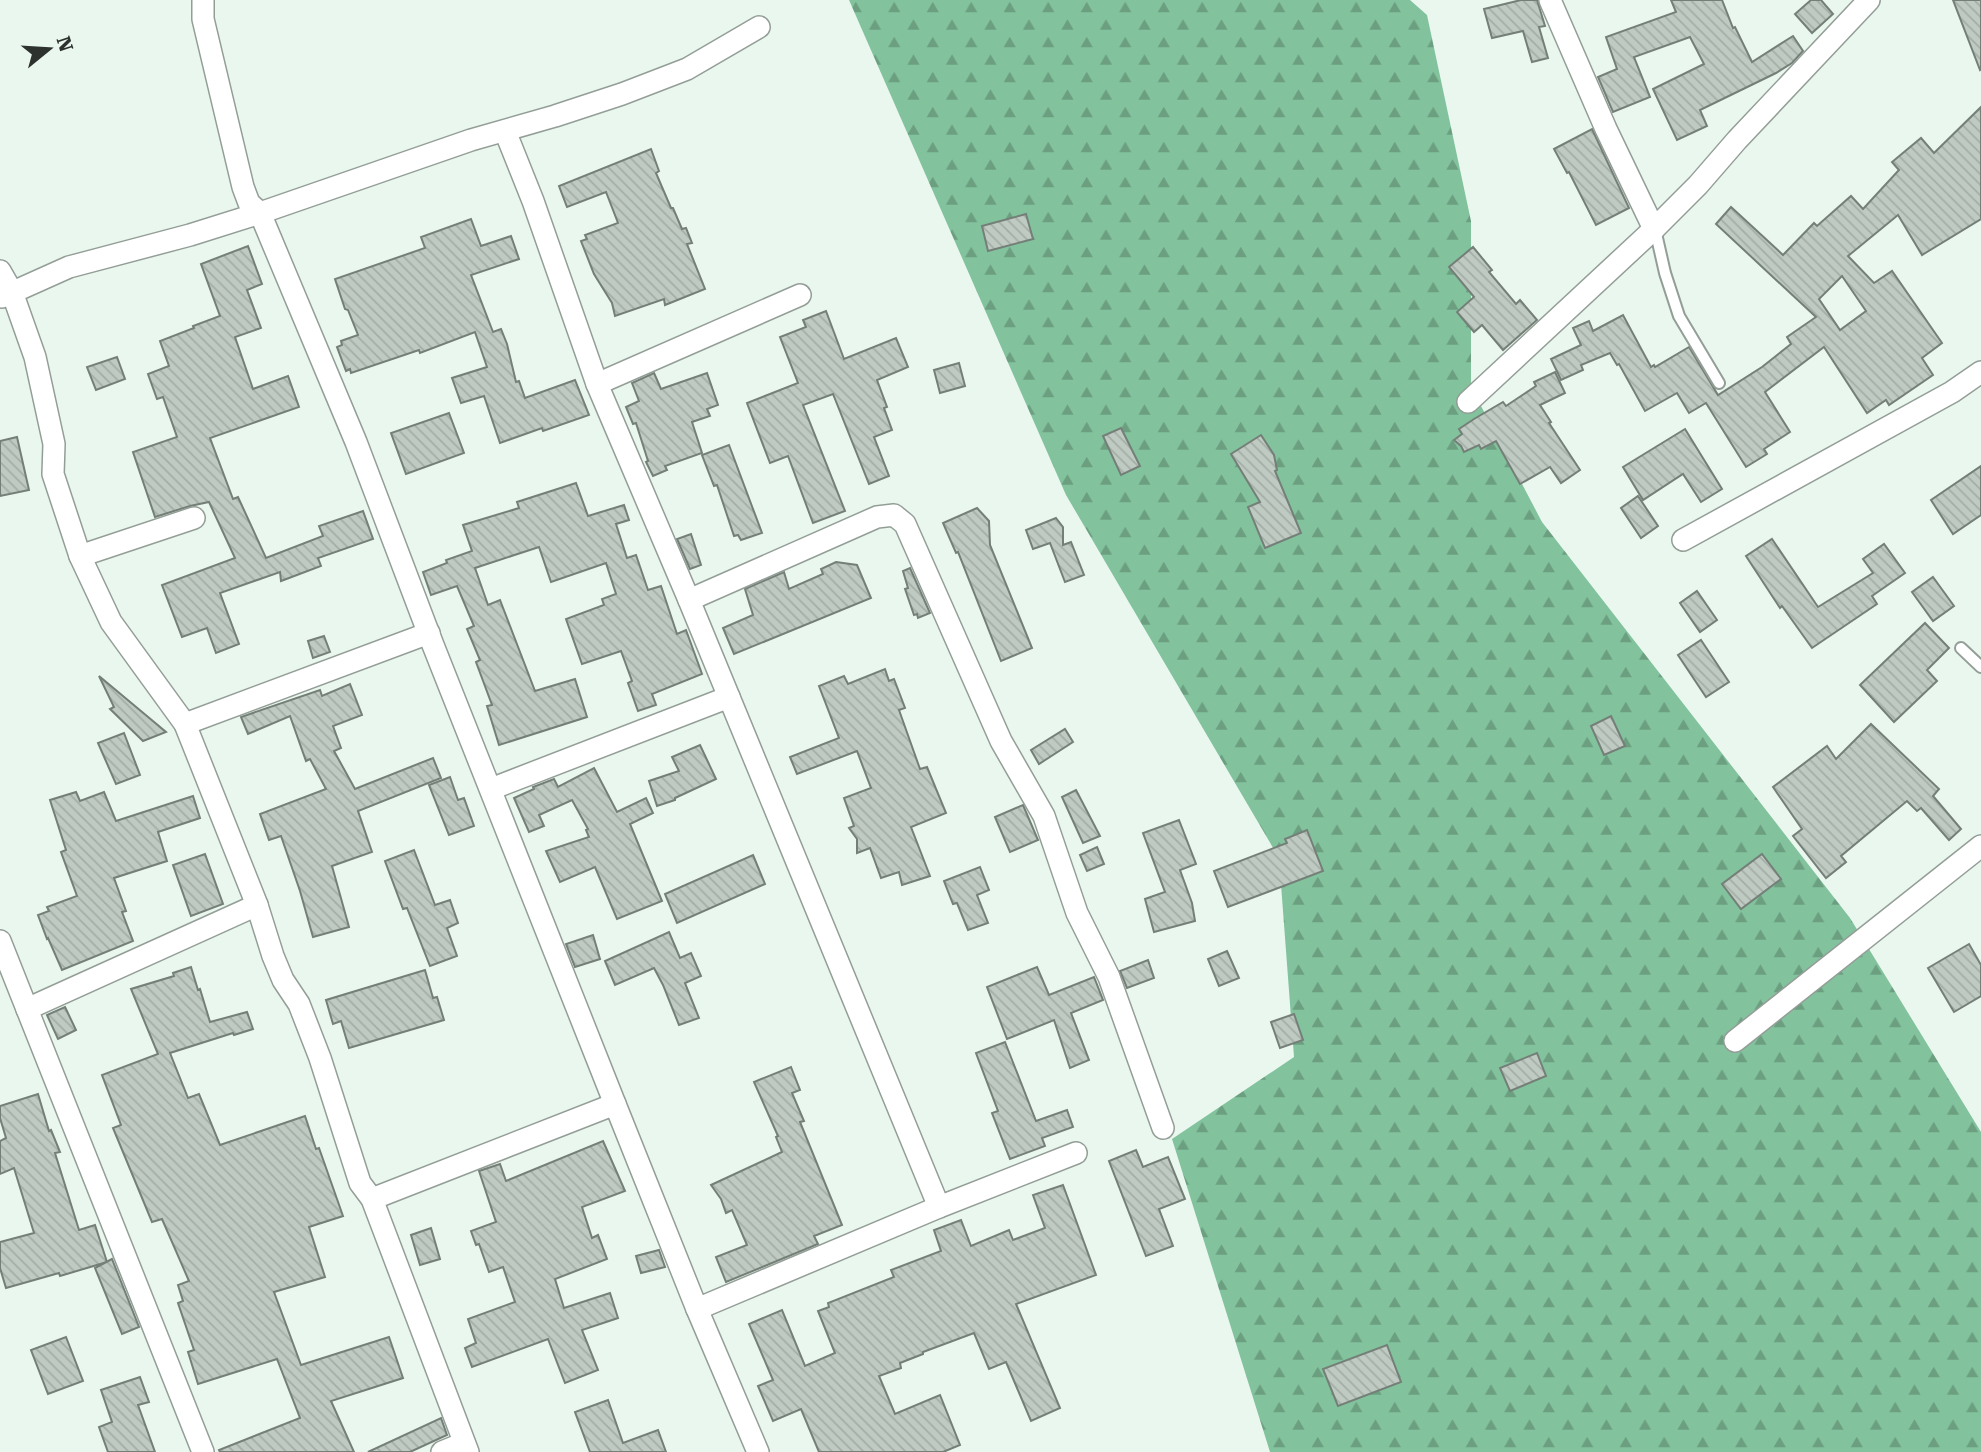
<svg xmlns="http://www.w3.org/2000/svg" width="1981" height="1452" viewBox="0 0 1981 1452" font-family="'Roboto Serif',serif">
	<defs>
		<pattern id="forest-firs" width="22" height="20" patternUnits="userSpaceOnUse" patternTransform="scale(1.75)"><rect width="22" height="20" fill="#82c39d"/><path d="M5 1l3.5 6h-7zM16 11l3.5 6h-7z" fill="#6b9f80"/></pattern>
		<pattern id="building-back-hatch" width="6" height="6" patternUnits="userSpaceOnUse" patternTransform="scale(1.75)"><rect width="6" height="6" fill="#becac2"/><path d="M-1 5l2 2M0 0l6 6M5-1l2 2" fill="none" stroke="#a4aea7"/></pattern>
	</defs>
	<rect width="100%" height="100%" fill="#eaf7ef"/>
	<polygon fill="url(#forest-firs)" points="849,0 1410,0 1427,15 1471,221 1471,387 1542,522 1850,918 1981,1132 1981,1452 1270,1452 1172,1139 1294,1057 1279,858 1066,495"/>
	<g fill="url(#building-back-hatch)" stroke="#747f78" stroke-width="2" fill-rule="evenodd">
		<polygon points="1521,0 1537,0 1545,26 1539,27 1548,58 1532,62 1523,31 1492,38 1484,9"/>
		<polygon points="1671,0 1722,0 1733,28 1735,27 1752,62 1793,36 1803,51 1792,63 1776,73 1700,110 1707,126 1677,140 1653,89 1704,64 1690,37 1634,57 1650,97 1613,112 1598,77 1617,69 1606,37 1676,12"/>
		<polygon points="1811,0 1821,0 1833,14 1812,33 1795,14"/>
		<polygon points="1953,0 1981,0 1981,69 1980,70"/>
		<path d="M1981,107V219L1922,255L1898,215L1848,256L1874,283L1892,271L1942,343L1922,358L1933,375L1889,405L1886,400L1867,413L1824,347L1765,392L1790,432L1764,449L1767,454L1746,467L1706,403L1689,413L1677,393L1645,411L1619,364L1617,365L1610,353L1581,365L1583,370L1561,380L1551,359L1581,345L1573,328L1589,321L1593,331L1623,315L1651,367L1654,365L1655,367L1689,347L1718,395L1762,367L1791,344L1787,337L1816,317L1716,224L1731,207L1783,255L1814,223L1817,226L1851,196L1863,209L1899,170L1892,162L1921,138L1934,153ZM1842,276L1866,311L1840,330L1819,299Z"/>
		<polygon points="1592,129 1629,208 1596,225 1569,172 1567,173 1554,149"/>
		<polygon points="651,149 659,171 656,173 671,208 673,208 682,229 686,228 692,243 687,244 705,289 665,305 664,299 615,316 612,303 594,274 581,241 587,239 585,235 618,223 606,192 567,207 559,186"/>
		<polygon points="1026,214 1033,239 988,251 982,226"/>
		<polygon points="471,219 481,246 511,236 519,259 471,275 493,332 501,329 507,344 516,382 519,381 525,398 575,380 589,415 543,431 542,428 500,443 484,396 461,403 452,378 487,367 475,332 420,353 419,350 351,373 350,369 346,371 337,347 342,345 341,341 358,335 348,310 345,309 335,279 425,248 421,237"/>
		<polygon points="248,246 262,284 247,290 261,328 235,337 253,389 288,376 299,407 210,438 233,499 238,497 266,558 323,536 319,526 363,511 373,539 318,558 321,566 281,581 280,572 220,593 239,644 216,653 207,628 182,637 162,585 235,558 209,502 190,506 155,517 133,452 177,437 163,397 157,399 148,374 169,366 160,341 194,328 193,326 220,316 201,264"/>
		<polygon points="1473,247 1492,270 1489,272 1516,304 1520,300 1537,320 1503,350 1482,325 1474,332 1457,312 1474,297 1449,267"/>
		<polygon points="826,311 844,359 896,338 908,367 877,380 887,407 884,408 892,430 874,437 889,476 869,484 833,394 803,405 845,511 813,523 788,456 770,463 747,403 798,383 780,337 806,327 803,320"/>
		<polygon points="117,357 125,379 96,390 87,367"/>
		<polygon points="959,363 965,386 940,393 934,370"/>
		<polygon points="1555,372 1565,393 1540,405 1551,422 1549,423 1580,470 1561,483 1550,467 1520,484 1496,441 1481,449 1479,445 1464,452 1461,446 1454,440 1462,434 1459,429 1474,419 1503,402 1506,406 1536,386 1534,382"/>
		<polygon points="654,373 661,389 707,373 718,405 707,409 710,416 692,422 702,453 665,466 667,470 653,476 646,462 648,461 636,423 633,424 626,407 639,401 632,383"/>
		<polygon points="449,413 464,453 406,474 391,433"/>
		<polygon points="1121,428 1140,466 1121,475 1103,436"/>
		<polygon points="1685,429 1722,489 1701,502 1683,474 1643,500 1623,467"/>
		<polygon points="1261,435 1274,455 1277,470 1275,471 1301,533 1265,548 1248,507 1260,502 1231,454"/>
		<polygon points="17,437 29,490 0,496 0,441"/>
		<polygon points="729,445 762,533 741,540 738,535 734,536 717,485 714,486 702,455"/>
		<polygon points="1981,466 1981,515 1953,534 1931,500"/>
		<polygon points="576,483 588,516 624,505 629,520 616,524 627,558 636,555 648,590 661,586 677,634 686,630 702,674 652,694 656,705 638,711 628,683 632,681 621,651 582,664 566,619 604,605 602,599 616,594 606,563 551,582 539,547 475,568 488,605 500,600 535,691 575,679 587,717 499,745 487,706 492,705 476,662 480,660 467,629 474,626 457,586 431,595 423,572 447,563 446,560 472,551 463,525 519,508 517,502"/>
		<polygon points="1638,496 1658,526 1641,538 1621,508"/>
		<polygon points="977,508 989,521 990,545 1032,648 1001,661 958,552 956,553 943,523"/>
		<polygon points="1056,518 1063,527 1063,545 1071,542 1084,575 1065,582 1050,543 1033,549 1026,530"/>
		<polygon points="691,534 701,565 690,569 677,539"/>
		<polygon points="1772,539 1818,607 1873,573 1863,559 1884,544 1905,573 1872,596 1877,604 1812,648 1782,606 1780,608 1746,556"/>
		<polygon points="836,562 857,565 871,598 734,654 723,628 753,615 745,589 784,572 789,589 823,574 821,569"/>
		<polygon points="910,568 930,613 918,618 917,614 914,615 905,589 908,588 903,571"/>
		<polygon points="1933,577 1954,606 1933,621 1912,592"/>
		<polygon points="1697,591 1717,620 1700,632 1680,603"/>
		<polygon points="1925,623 1949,648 1927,670 1937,681 1894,722 1860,685"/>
		<polygon points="324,636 330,652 313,658 308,641"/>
		<polygon points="1701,640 1729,682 1706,697 1678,655"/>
		<polygon points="885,669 889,681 894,679 905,708 899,710 920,769 927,767 946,813 911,827 930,876 902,885 899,872 881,878 870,848 857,853 857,839 849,828 854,826 844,798 871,788 857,751 797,774 790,757 839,738 819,686 844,676 848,684"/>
		<polygon points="99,676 166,732 143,741 110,709 114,707"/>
		<polygon points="350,684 362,715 333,726 341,748 334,751 355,789 433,758 441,778 358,811 372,852 332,866 349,927 313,937 300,891 281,836 269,840 260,814 326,789 310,759 306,761 290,716 248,734 241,717 320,690 322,696"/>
		<polygon points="1611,716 1625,746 1604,755 1591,726"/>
		<polygon points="1871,724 1939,789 1933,796 1961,829 1949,840 1921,808 1917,811 1907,801 1841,856 1846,862 1826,878 1793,836 1802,829 1773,787 1827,746 1836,759"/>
		<polygon points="1065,729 1073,742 1039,764 1031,750"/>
		<polygon points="124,733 140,775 116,784 98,743"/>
		<polygon points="700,745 716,779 675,798 675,800 657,806 649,781 679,771 672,757"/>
		<polygon points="594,768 617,812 646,798 653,813 630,824 662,901 617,919 595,867 560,882 546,851 589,837 586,830 588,829 572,800 539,815 544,826 529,832 514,798 534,789 533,787 554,779 558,787"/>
		<polygon points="450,777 458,800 464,798 474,826 449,835 429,785"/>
		<polygon points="1076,790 1100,836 1083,843 1062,797"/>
		<polygon points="76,792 80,801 104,792 116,821 193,796 200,818 158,832 167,861 114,878 126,911 122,912 133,941 62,970 48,938 47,939 38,915 49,911 47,907 77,896 61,852 66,850 50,800"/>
		<polygon points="1023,805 1038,840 1010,852 995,817"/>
		<polygon points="1179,820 1196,864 1180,870 1192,903 1195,921 1154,932 1145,899 1165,892 1143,833"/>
		<polygon points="1307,830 1323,871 1228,907 1214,871 1287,843 1285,839"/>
		<polygon points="1097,847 1104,864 1087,871 1080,855"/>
		<polygon points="414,850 435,905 450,900 458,923 447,928 457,956 430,966 407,908 403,909 385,861"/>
		<polygon points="205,854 223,904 191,916 173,865"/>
		<polygon points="1762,854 1781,879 1741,909 1722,884"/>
		<polygon points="753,855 765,884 677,923 665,894"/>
		<polygon points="980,867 989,890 977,895 988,923 968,930 957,903 953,904 944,881"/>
		<polygon points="669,932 680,958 691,953 701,976 685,983 699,1018 679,1025 663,985 654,968 615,985 605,961"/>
		<polygon points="593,935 600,959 575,967 566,944"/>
		<polygon points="1969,944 1981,965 1981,996 1954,1012 1928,968"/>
		<polygon points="1227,951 1239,978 1219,986 1208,959"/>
		<polygon points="1148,960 1154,978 1127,988 1120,971"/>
		<polygon points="191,967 198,990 200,989 210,1022 247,1012 253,1029 234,1035 233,1033 170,1053 188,1098 199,1094 220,1145 305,1116 316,1149 319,1148 343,1216 309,1227 325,1277 274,1292 301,1365 389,1337 403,1378 331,1401 354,1452 220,1452 219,1450 300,1418 277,1359 198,1384 188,1352 194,1350 178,1303 183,1301 178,1285 189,1281 162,1219 152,1222 113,1128 121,1125 102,1075 158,1054 131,989 174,976 173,973"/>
		<polygon points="1037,967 1049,995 1094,977 1103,1000 1071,1013 1089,1060 1070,1068 1054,1020 1007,1039 987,987"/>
		<polygon points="425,970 433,998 437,997 444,1020 349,1048 341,1021 333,1024 326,1000"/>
		<polygon points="65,1007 76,1030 58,1039 47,1015"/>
		<polygon points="1294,1014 1303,1040 1280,1048 1271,1022"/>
		<polygon points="1005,1042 1036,1121 1067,1110 1073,1127 1042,1138 1045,1146 1010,1159 992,1113 998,1111 976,1053"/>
		<polygon points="1537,1053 1546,1076 1510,1091 1500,1068"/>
		<polygon points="791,1067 800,1090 792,1093 804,1121 800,1122 842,1225 814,1236 818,1244 726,1282 716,1257 747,1245 732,1210 726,1213 721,1199 711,1185 782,1152 776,1137 778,1136 754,1082"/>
		<polygon points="38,1094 49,1131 51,1130 60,1152 55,1153 79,1230 95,1225 107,1262 60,1276 59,1273 6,1288 0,1268 0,1242 34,1233 14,1168 0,1174 0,1141 6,1138 0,1118 0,1106"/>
		<polygon points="603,1141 625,1191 582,1207 592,1238 598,1235 607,1259 555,1279 564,1308 610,1293 618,1318 582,1330 598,1370 565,1383 548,1339 472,1367 465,1348 476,1343 468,1319 515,1302 503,1267 489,1272 479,1244 476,1245 471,1231 496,1222 479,1171 500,1164 506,1181"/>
		<polygon points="1136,1150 1143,1167 1168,1157 1185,1199 1159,1209 1173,1246 1146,1256 1109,1161"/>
		<polygon points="1063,1185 1096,1275 1016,1304 1060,1408 1031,1421 1006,1362 989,1369 974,1333 923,1352 923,1354 900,1363 901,1368 879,1376 895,1414 940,1395 960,1445 943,1452 819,1452 801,1409 773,1421 758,1386 773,1380 749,1324 782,1310 805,1366 835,1353 818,1311 829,1307 828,1303 894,1277 891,1270 941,1251 934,1230 961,1220 971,1246 1009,1230 1013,1240 1045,1228 1033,1195"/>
		<polygon points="431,1228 440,1259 420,1265 411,1235"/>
		<polygon points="659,1250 665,1267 641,1273 636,1256"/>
		<polygon points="112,1259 139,1327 122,1334 95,1268"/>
		<polygon points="66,1337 83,1381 48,1394 31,1350"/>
		<polygon points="1387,1345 1401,1382 1338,1406 1323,1369"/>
		<polygon points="140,1377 149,1402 138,1405 155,1452 108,1452 99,1427 112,1422 101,1390"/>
		<polygon points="608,1400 623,1443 658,1430 666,1452 590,1452 575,1412"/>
		<polygon points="441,1418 447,1435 410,1452 368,1452"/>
	</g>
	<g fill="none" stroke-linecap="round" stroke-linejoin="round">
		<g stroke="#939e97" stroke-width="14">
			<g id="lane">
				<polyline points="1655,229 1665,273 1679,316 1719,383"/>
				<polyline points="1961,648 1981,667"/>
			</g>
		</g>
		<g stroke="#939e97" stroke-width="24">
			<g id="street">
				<polyline points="203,0 203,19 243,187 249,203 260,213 356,442 433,645 615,1104 697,1309 758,1452"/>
				<polyline points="1550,0 1606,129 1654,229"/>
				<polyline points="505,131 533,201 597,384 689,600 939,1207"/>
				<polyline points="0,271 12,292 35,357 54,444 53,474 80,556 111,622 185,724 257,905 273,956 283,980 299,1004 320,1058 360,1183 372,1199 468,1452"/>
				<polyline points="2,297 69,267 190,235 260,213 471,140 555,116 622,94 687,69 759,27"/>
				<polyline points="597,384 800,295"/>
				<polyline points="1468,402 1654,229 1698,185 1737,140 1869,0"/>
				<polyline points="1683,540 1952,392 1981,372"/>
				<polyline points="80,556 194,518"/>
				<polyline points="689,600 877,517 894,515 905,524 1001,741 1044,816 1077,913 1109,977 1163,1128"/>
				<polyline points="185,724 429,633"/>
				<polyline points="491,789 729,697"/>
				<polyline points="0,941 203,1452"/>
				<polyline points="27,1009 257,905"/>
				<polyline points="1735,1041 1981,846"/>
				<polyline points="372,1199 615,1104"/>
				<polyline points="697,1309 939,1207 1076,1153"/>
				<polyline points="442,1452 464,1443"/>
			</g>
		</g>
		<use href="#lane" stroke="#fff" stroke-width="10"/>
		<use href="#street" stroke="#fff" stroke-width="21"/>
	</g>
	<g transform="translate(49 49) rotate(72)" stroke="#eaf7ef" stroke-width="5" paint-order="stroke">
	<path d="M0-5L12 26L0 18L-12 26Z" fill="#2e322f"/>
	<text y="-10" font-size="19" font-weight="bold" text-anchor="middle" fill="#2e322f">N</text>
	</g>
</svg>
